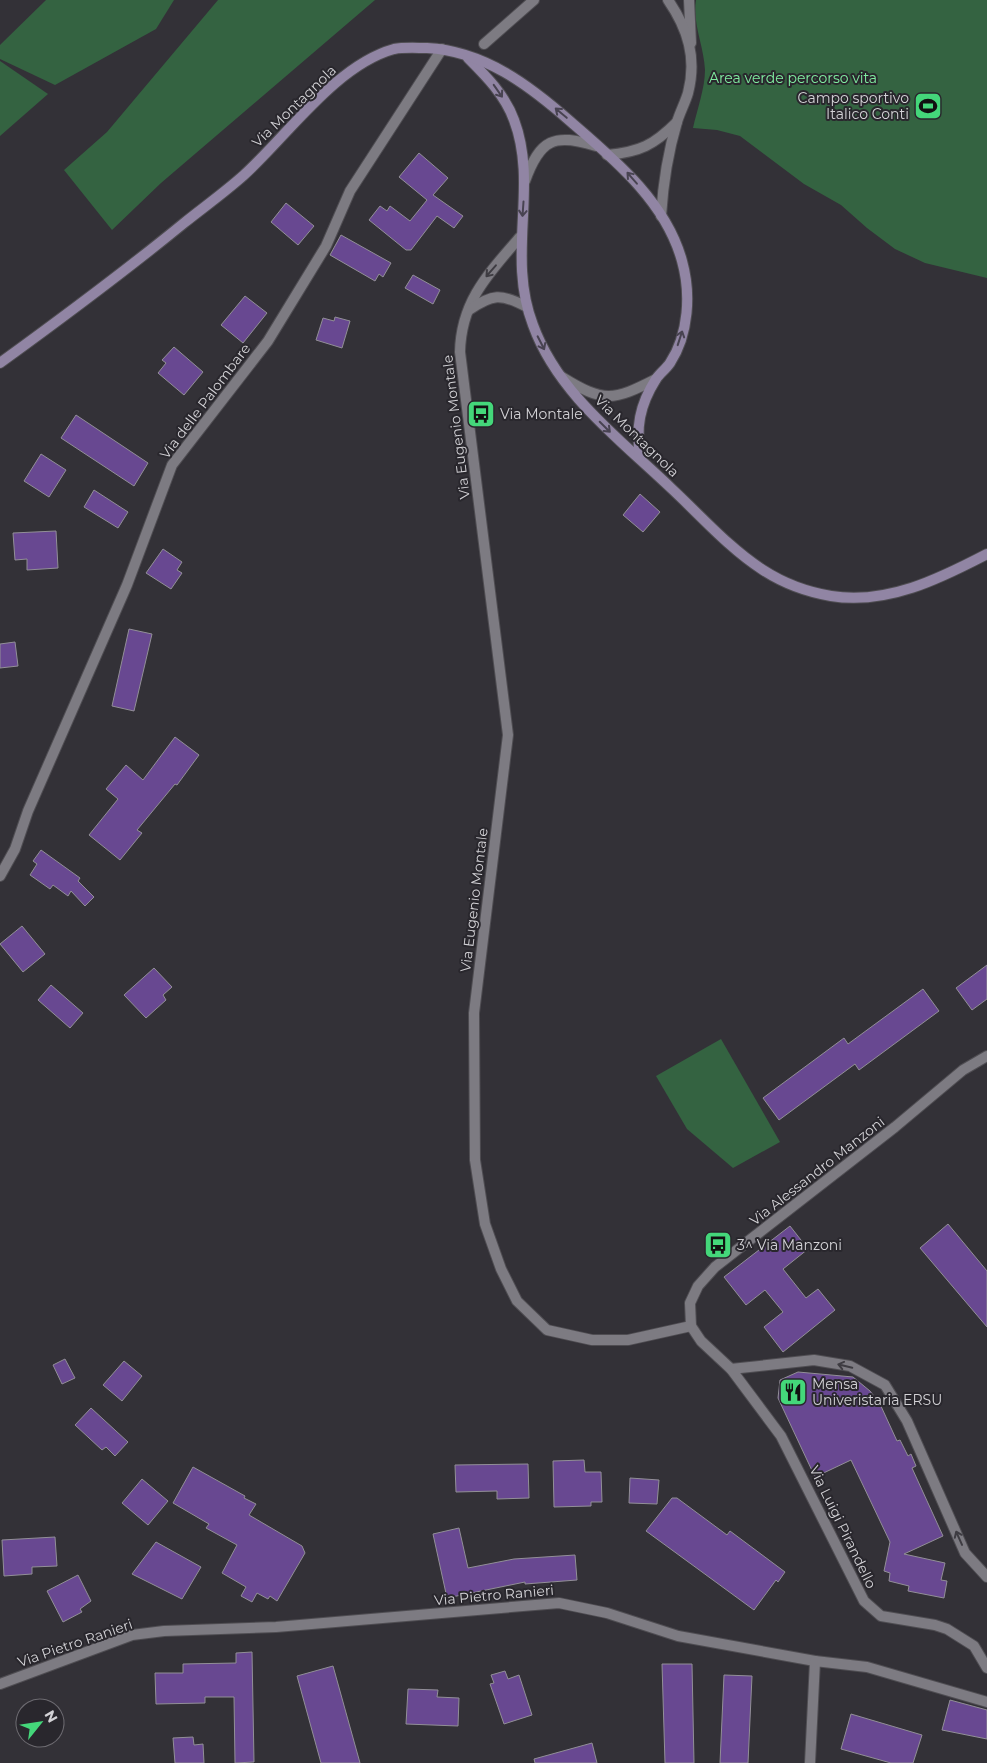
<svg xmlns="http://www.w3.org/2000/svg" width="987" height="1763" viewBox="0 0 987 1763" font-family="Montserrat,sans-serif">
	<rect width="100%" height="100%" fill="#333137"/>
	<g fill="#346341">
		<polygon points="46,0 174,0 156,29 55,85 0,59 0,45"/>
		<polygon points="218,0 375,0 161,183 112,230 64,170 107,132"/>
		<path d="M696,0H987V278L925,263L895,249L867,228L841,205L804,184L740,136L717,130L693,128C697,110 705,88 705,70C704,46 692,23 696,0Z"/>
		<polygon points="0,61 48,94 0,136"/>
		<polygon points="721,1039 780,1142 733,1168 687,1129 656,1076"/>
	</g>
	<g fill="#684891" stroke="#928f97">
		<polygon points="419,153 448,178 433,195 463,216 454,228 437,216 411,250 406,250 369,220 380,206 387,211 390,206 410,221 427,200 399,177"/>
		<polygon points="286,203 314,226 298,245 271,222"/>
		<polygon points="341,235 391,263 383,277 379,274 375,281 330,255"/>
		<polygon points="413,275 440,290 433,304 405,288"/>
		<polygon points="245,296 267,313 243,343 221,325"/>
		<polygon points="335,317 350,321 342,348 316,340 323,318 334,321"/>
		<polygon points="174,347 203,372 184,395 158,373 166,363 162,360"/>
		<polygon points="76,415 148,463 134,486 61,438"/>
		<polygon points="41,454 66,470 49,497 24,481"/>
		<polygon points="94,490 128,512 118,528 84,507"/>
		<polygon points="640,494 660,512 643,532 623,515"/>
		<polygon points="56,531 58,568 27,570 27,559 15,560 13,533"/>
		<polygon points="163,549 182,562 177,570 182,573 171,589 146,573"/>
		<polygon points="129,629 152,634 134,711 112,706"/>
		<polygon points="15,642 18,666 0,668 0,644"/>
		<polygon points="175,737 199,755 177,785 175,784 137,830 142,833 120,860 89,835 118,799 106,789 126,765 143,780"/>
		<polygon points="41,850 80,878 78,881 94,897 85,906 71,891 68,896 53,885 50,889 30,875 37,864 33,861"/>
		<polygon points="22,926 45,954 23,972 0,944"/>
		<polygon points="987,965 987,999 972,1010 956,988"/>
		<polygon points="154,968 172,987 163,995 166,1000 146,1018 124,995"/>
		<polygon points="51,985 83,1013 70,1028 38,1000"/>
		<polygon points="923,989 939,1011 859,1070 855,1064 779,1120 763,1098 844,1038 848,1044"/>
		<polygon points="948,1224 987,1271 987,1327 920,1248"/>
		<polygon points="790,1226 808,1249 783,1269 806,1298 818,1289 835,1310 783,1352 764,1327 783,1312 765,1290 746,1305 724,1277"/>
		<polygon points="65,1359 75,1378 62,1384 53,1365"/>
		<polygon points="124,1361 142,1376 122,1401 103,1385"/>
		<polygon points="798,1372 853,1377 870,1391 880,1404 897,1441 900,1440 908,1456 911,1454 916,1466 912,1468 943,1536 904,1554 945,1563 941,1580 947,1581 944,1598 908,1591 909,1586 889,1581 890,1573 884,1571 890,1542 851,1460 815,1477 778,1398 780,1380"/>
		<polygon points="91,1408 128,1442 115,1456 106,1447 102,1450 75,1425"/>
		<polygon points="584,1460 585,1472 601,1472 602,1502 591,1502 591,1506 554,1507 553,1461"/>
		<polygon points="528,1464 529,1498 497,1499 497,1491 456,1492 455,1465"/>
		<polygon points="193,1467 245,1496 244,1498 256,1504 249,1515 302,1546 305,1553 277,1601 270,1596 268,1599 257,1593 252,1602 241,1596 246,1587 222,1573 237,1545 206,1528 209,1524 173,1503"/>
		<polygon points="630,1478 659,1480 657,1504 629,1503"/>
		<polygon points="142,1479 168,1501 148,1525 122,1503"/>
		<polygon points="672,1498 677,1498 727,1535 730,1531 785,1572 778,1582 776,1580 754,1610 646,1531"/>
		<polygon points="459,1528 468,1568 514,1559 575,1555 577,1580 525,1584 525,1582 447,1598 433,1534"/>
		<polygon points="55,1537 57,1566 32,1567 32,1574 4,1576 2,1540"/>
		<polygon points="156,1542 201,1567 182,1599 132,1574"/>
		<polygon points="78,1575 91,1601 80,1609 82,1612 63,1622 47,1591"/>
		<polygon points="252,1652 254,1762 235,1763 234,1697 205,1697 205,1703 156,1704 155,1673 183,1673 183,1664 236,1663 236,1653"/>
		<polygon points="662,1664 692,1664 694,1763 665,1763"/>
		<polygon points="333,1666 360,1763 321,1763 297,1676"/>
		<polygon points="505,1671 508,1679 519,1675 532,1715 504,1724 490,1684 494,1683 491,1675"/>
		<polygon points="724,1675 752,1676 748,1763 720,1763"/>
		<polygon points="408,1689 438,1690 437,1697 459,1698 458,1726 406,1724"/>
		<polygon points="950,1700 987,1710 987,1739 942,1730"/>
		<polygon points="851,1714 922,1735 913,1763 891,1763 841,1749"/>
		<polygon points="193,1737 194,1745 203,1744 204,1763 175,1763 173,1738"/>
		<polygon points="592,1743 597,1763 535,1763 534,1759"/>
	</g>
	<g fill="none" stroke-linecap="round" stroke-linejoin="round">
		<g stroke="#4f4d52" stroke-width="12">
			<g id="minor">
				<polyline points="689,0 691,43"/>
				<polyline points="484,44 534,0"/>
				<polyline points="0,876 15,849 28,811 127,585 172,465 268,341 326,246 350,191 442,49"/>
				<polyline points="731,1369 814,1360 850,1366 885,1385 907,1421 965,1553 987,1577"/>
				<polyline points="0,1684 132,1635 164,1631 276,1627 559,1603 607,1613 678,1636 815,1661"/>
			</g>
		</g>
		<g stroke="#4f4d52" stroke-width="12">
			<g id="tertiary">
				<path d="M607,155C640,152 654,145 677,122"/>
				<path d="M525,181C540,139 554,133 596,146"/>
				<path d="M661,216C663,185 668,152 677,122C680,112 685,103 688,93C697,58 688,29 668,0"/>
				<path d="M520,237C489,273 461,301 460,352L508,735L474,1013L475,1160L485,1224L501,1269L517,1301L547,1330L592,1340H628L691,1326"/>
				<path d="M469,310C492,294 501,293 527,307"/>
				<path d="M562,377C604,403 613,401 656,379"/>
				<polyline points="987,1056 963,1070 895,1127 715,1267 698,1286 690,1303 691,1326 701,1341 731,1369 781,1436 864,1601 881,1616 935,1625 947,1629 974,1646 987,1668"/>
				<polyline points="810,1763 815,1661 867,1667 987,1702"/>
			</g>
		</g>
		<g stroke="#4f4d52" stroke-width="12">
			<g id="secondary">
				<path d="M468,58C486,76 505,95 514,120C539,186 506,255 533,325C558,394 621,440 672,489C701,516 729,548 763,570C783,583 807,592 831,596C887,605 939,579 987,554"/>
				<path d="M0,363C62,318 124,272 184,223C204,207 225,192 244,175C287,136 336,65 394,49C404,47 417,48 427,48C484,51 529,85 571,122C615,160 666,202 682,261C691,293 689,334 670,363C666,369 660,373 656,379C639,406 636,427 640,458"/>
			</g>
		</g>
		<use href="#minor" stroke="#7d7b82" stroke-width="10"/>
		<use href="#tertiary" stroke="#7d7b82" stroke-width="10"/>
		<use href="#secondary" stroke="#9185a4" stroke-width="10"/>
	</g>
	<defs><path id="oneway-shaft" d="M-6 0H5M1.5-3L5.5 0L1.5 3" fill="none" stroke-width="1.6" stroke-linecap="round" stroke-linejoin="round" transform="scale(1.25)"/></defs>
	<g stroke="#484351">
		<use href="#oneway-shaft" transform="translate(498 91) rotate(55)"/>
		<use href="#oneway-shaft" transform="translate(561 113) rotate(-140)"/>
		<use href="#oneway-shaft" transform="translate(632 178) rotate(-131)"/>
		<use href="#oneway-shaft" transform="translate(523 209) rotate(94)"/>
		<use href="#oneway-shaft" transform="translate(680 338) rotate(-72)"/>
		<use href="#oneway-shaft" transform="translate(541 343) rotate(63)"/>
		<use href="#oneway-shaft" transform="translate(605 427) rotate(45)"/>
	</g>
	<g stroke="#3e3c42">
		<use href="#oneway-shaft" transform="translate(491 271) rotate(131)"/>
		<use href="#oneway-shaft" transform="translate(845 1366) rotate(-166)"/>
		<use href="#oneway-shaft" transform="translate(959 1538) rotate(-114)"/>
	</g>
	<defs>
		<g id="stadium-square" transform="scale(1.4375)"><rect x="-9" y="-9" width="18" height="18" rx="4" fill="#44d77a" stroke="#29272d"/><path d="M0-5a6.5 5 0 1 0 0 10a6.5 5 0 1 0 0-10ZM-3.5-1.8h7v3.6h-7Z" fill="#111"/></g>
		<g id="bus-square" transform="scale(1.4375)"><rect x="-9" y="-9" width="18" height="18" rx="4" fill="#44d77a" stroke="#29272d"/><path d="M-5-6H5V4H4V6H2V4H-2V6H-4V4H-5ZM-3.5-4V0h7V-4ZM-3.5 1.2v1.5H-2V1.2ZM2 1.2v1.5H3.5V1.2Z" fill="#111"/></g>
		<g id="restaurant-square" transform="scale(1.4375)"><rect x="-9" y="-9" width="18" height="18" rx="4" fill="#44d77a" stroke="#29272d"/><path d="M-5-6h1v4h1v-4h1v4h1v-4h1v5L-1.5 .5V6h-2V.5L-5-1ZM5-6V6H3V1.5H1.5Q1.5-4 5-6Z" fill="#111"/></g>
	</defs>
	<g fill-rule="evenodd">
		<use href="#stadium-square" x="928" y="106"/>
		<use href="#bus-square" x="481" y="414"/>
		<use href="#bus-square" x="718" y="1245"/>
		<use href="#restaurant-square" x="793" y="1392"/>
	</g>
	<g text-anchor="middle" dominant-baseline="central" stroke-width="4" stroke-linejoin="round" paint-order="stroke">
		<g font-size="14" fill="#80eda0" stroke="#29272d">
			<text x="793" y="78">Area verde percorso vita</text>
		</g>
		<g font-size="14" fill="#d3d2d6" stroke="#29272d" text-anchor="start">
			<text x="909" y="98" text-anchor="end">Campo sportivo<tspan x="909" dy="16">Italico Conti</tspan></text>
			<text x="500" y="414">Via Montale</text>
			<text x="737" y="1245">3^ Via Manzoni</text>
			<text x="812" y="1384">Mensa<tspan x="812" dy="16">Univeristaria ERSU</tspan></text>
		</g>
		<g font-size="14" fill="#d3d2d6" stroke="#29272d">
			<text transform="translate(294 106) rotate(-44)">Via Montagnola</text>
			<text transform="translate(205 401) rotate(-53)">Via delle Palombare</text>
			<text transform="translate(456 427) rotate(-97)">Via Eugenio Montale</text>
			<text transform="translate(637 436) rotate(44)">Via Montagnola</text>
			<text transform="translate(474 900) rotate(-83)">Via Eugenio Montale</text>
			<text transform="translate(817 1171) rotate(-38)">Via Alessandro Manzoni</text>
			<text transform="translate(843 1527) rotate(64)">Via Luigi Pirandello</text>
			<text transform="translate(494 1595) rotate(-5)">Via Pietro Ranieri</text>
			<text transform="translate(75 1643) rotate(-19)">Via Pietro Ranieri</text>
		</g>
	</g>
	<g transform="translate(40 1723) rotate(60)"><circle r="24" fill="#29272d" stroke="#6d6b71"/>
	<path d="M0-4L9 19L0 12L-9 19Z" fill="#44d77a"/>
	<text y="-8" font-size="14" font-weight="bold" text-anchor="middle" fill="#d3d2d6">N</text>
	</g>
</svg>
